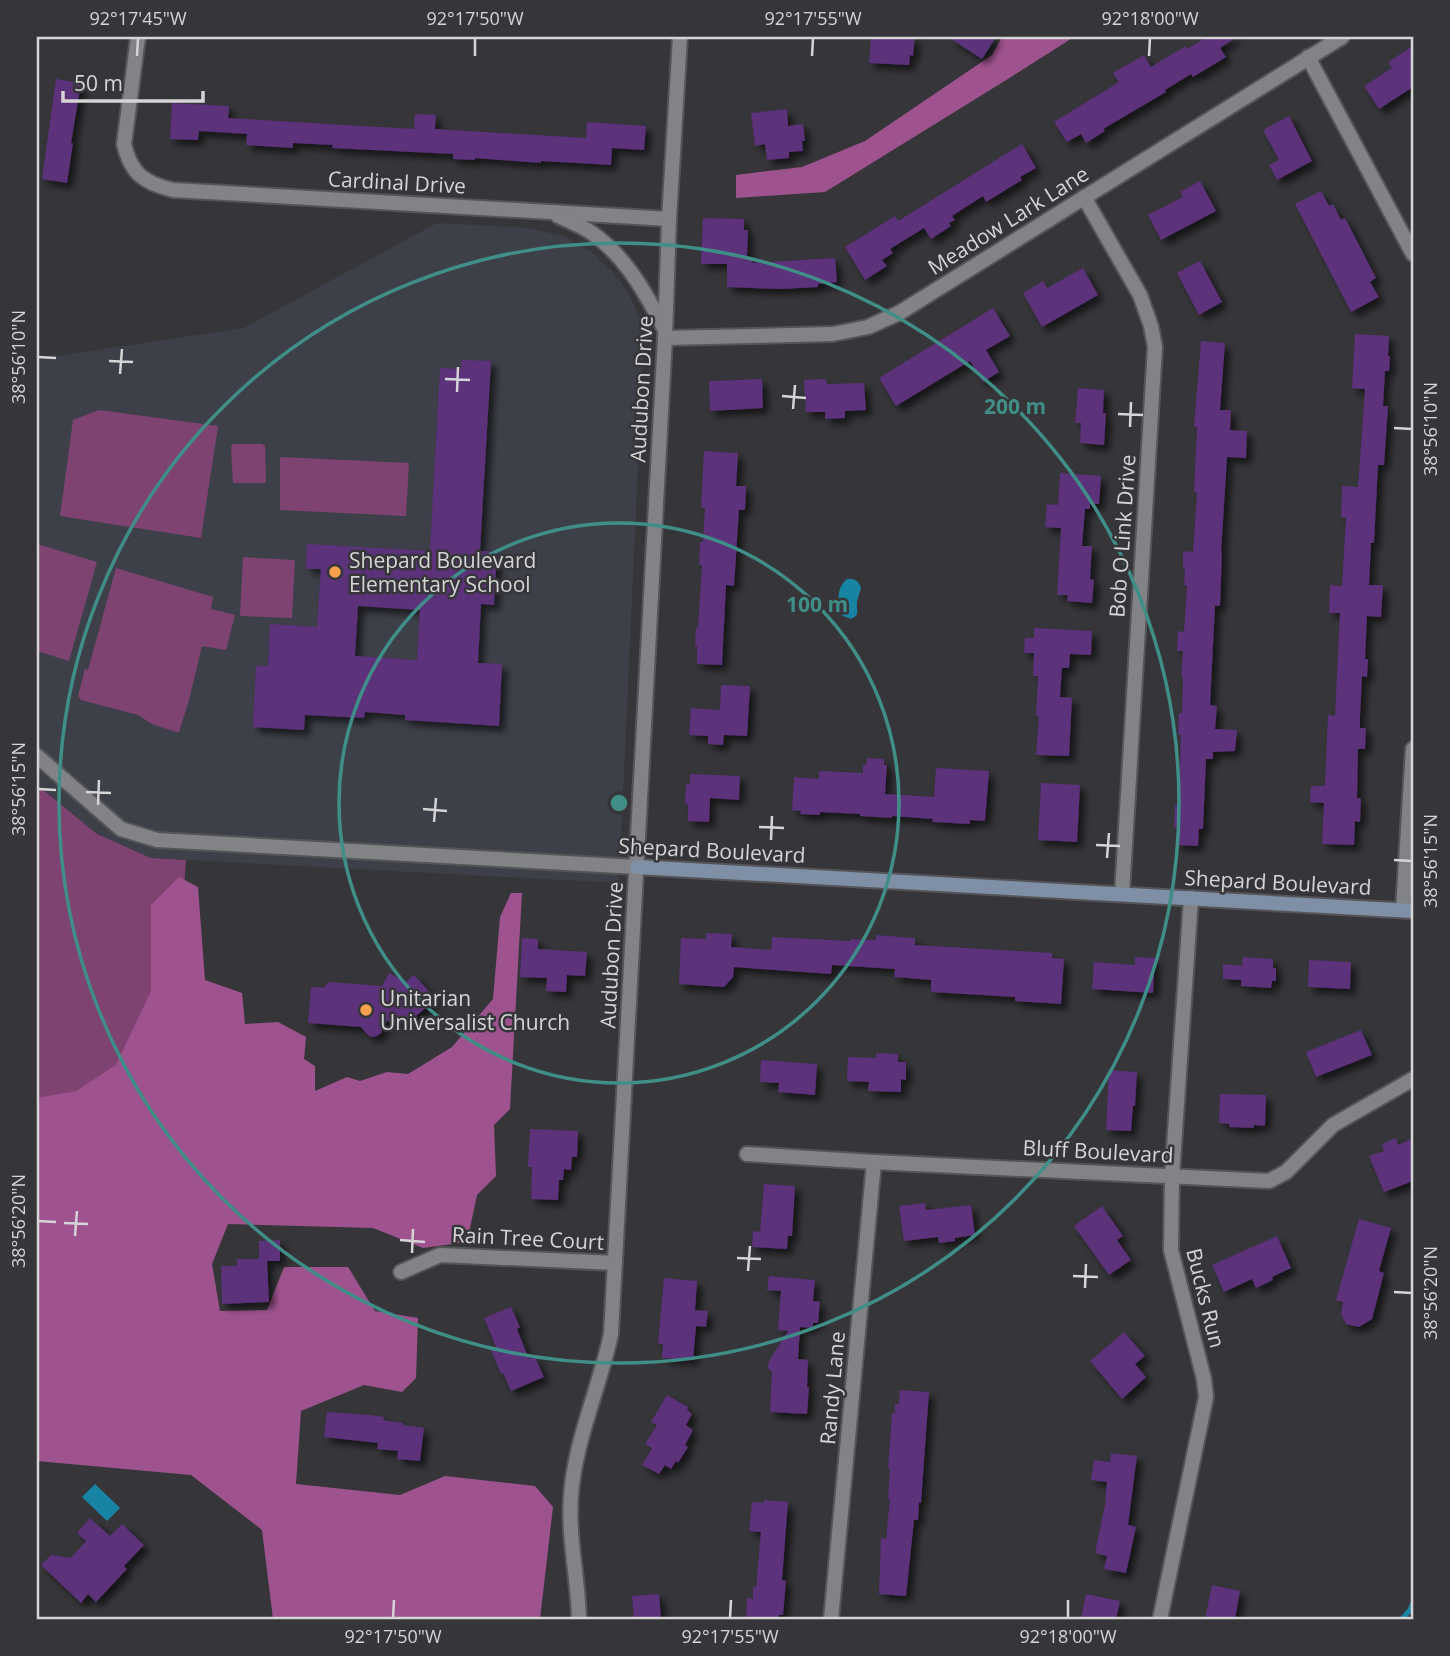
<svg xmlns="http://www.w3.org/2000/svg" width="1450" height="1656" viewBox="0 0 1450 1656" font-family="'Open Sans',sans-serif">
	<defs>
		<filter id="shadow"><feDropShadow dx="5.5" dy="5.5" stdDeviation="3.5" flood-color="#0009"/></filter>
	</defs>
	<rect width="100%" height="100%" fill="#36363a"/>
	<polygon fill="#3e4049" points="437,223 529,228 563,236 591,252 612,271 629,294 640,320 643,355 619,883 151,858 97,834 37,785 37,359 244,328"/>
	<g fill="#7e4370">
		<polygon points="99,410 218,426 201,538 60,516 73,420"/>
		<polygon points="233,444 262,444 265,446 266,481 265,483 233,483 231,447"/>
		<polygon points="280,457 409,463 406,516 280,510"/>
		<polygon points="37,544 97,562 69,661 37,651"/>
		<polygon points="243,557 295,560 292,618 240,616"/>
		<polygon points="116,568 213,597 211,609 235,615 226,650 202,646 189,700 179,732 176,732 152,724 138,715 81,700 78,696 85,669 88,670"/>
		<polygon points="37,785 97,834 151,858 186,860 143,1468 37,1459"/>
	</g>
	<g fill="#9f538e">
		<polygon points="1002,37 1074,37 1003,82 825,192 736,198 736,175 802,167 865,141 992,55"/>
		<polygon points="179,877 198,887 205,980 242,993 245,1024 278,1022 306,1037 304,1059 315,1066 315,1091 347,1077 360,1081 387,1072 408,1074 452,1047 493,999 500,917 511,893 522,893 510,1109 494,1125 496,1176 477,1195 467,1242 423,1248 373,1228 228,1224 212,1264 220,1311 267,1310 284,1267 348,1267 375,1311 418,1318 416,1378 402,1392 364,1385 301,1411 296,1484 400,1495 445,1476 535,1486 553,1507 540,1619 273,1619 262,1530 191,1475 37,1461 37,1098 76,1091 116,1065 151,991 151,905"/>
	</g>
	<g fill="#1884a3">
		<path d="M847,579C854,578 859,581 861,588C860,593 857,598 857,603C856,611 861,614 851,619L843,616C837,603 836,588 847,579Z"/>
		<polygon points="95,1484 120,1508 107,1521 82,1497"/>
	</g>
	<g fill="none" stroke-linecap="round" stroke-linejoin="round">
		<polyline stroke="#1884a3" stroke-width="5" points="1402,1619 1410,1610 1413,1603"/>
	</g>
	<g fill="#5b307a" fill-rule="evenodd" filter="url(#shadow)">
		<polygon points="871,37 915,37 913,56 910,55 909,65 869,63"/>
		<polygon points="948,37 996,37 982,59"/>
		<polygon points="1207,37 1237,37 1220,48 1226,57 1193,77 1191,74 1165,90 1166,92 1103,129 1105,131 1086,143 1081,134 1067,142 1054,122 1119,82 1113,73 1144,55 1151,67 1186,46 1187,49"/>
		<polygon points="1413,46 1413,87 1379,109 1364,86 1392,68 1388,62"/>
		<polygon points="56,79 81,83 71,143 73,143 67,183 42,179"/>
		<polygon points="172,103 229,106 228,118 414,129 415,114 436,115 435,129 586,138 587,122 646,126 644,150 612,148 611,165 541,161 541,163 475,158 475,160 453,159 453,154 332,148 333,145 293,143 293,148 246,145 247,134 199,131 198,140 170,139"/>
		<polygon points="787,109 788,126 803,124 805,141 802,141 803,151 789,152 789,158 767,160 765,144 755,146 751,113"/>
		<polygon points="1289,116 1312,161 1277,180 1269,165 1279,160 1263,130"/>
		<polygon points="1022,144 1036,168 1020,177 1022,180 986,202 983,196 952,216 955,220 949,223 951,226 931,239 924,228 890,249 893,253 882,260 887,266 865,280 845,247 895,216 898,221"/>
		<polygon points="1200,181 1216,211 1161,240 1148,215 1183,197 1180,192"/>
		<polygon points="1321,191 1329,206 1333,204 1341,220 1345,218 1376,278 1370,282 1379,297 1351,312 1295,204"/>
		<polygon points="703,218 744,219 744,230 748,230 747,258 753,258 752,263 835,258 837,282 818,284 818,287 780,289 727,287 727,264 701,264"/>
		<polygon points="1200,261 1222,302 1199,315 1177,273"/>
		<polygon points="1083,268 1098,295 1042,327 1023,293 1043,281 1047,288"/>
		<polygon points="993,308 1010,336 986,350 999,372 983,382 970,361 896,406 879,378"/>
		<polygon points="1355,334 1389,336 1388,356 1390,356 1389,371 1385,371 1383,406 1388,406 1384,465 1378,465 1374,543 1371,543 1369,585 1383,585 1381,617 1367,616 1365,659 1368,659 1367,677 1362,676 1360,716 1360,728 1366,728 1365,749 1358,749 1357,798 1361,798 1360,822 1355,821 1354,845 1322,844 1324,803 1310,802 1311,786 1324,786 1325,785 1328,715 1335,716 1340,613 1329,613 1330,585 1342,586 1346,518 1341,517 1342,486 1358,487 1365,389 1352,388"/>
		<polygon points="1201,341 1225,343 1220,410 1231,410 1230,430 1247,431 1246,458 1227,457 1221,553 1222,553 1220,606 1215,606 1210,705 1217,706 1215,729 1237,730 1235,751 1213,752 1213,759 1206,759 1203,829 1199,829 1198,846 1176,845 1177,828 1174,828 1175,805 1179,805 1181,735 1178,735 1179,713 1182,713 1183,677 1181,677 1183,651 1177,651 1178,631 1184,632 1187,585 1184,585 1185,569 1183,568 1183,551 1193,552 1197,493 1194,492 1197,427 1194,427"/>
		<path d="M462,360L491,361L480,551L497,552L494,605L481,604L478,663L502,664L499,726L405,720V715L365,712L364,718L305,715L304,730L253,727L256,666H268L270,624L317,627L321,569H306L307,544L430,551L440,368L461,369ZM358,606L420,610L417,660L355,656Z"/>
		<polygon points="762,379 763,408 710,411 709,381"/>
		<polygon points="826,379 827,384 864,383 866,410 845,411 845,418 825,419 825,412 806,412 804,380"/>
		<polygon points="1078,388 1104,390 1103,413 1106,413 1104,445 1080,443 1081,423 1075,423"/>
		<polygon points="704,451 738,453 736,486 746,486 745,510 739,510 734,586 726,585 722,665 697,664 697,646 695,646 696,627 698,628 702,565 699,565 700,542 703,542 705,508 701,508"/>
		<polygon points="1060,473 1101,476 1099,504 1090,504 1090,509 1085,509 1082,546 1092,546 1090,579 1094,580 1092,603 1067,601 1068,595 1057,595 1061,528 1045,527 1047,504 1058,505"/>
		<polygon points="1034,628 1092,631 1091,655 1070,654 1069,668 1062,668 1060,697 1072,698 1069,756 1036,755 1039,716 1036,716 1038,676 1033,676 1034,653 1024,653 1025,638 1034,638"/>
		<polygon points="721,685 750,686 747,736 724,735 723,745 708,744 708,736 689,735 691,708 720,710"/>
		<polygon points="867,758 884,759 884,765 887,765 885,794 934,797 936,768 989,771 985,821 970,820 970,824 932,822 933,819 892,816 892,818 860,816 860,814 820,812 820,815 800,814 801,811 792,810 794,777 819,779 819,771 863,773 863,765 866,765"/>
		<polygon points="690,774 740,776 739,800 710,798 709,822 688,821 688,804 685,805 686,784 690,784"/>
		<polygon points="1041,783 1080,785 1077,842 1038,840"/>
		<polygon points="706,933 732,934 731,947 771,950 772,937 851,941 851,939 876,940 876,935 915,938 915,945 1052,953 1052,958 1064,959 1061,1004 1015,1001 1015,997 931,992 931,980 894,977 895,969 832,965 831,974 734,967 733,977 724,987 679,984 681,938 706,939"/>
		<polygon points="522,938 538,939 538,949 587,952 585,976 567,975 566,992 546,991 547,978 520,977"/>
		<polygon points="1135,957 1155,958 1153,993 1092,989 1094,962 1135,965"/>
		<polygon points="1243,957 1273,959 1273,968 1276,968 1276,981 1272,981 1271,988 1241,986 1241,980 1223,979 1223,964 1242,966"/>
		<polygon points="1309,960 1351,962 1350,989 1308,987"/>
		<polygon points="389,973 406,982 414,975 436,999 408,1023 387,1021 381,1033 377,1036 372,1037 368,1035 361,1027 308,1023 311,987 324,988 328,982 382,986"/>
		<polygon points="1361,1030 1372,1055 1316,1077 1306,1052"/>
		<polygon points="876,1053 898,1054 898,1062 906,1062 906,1080 901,1079 901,1092 868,1091 869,1082 847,1081 848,1057 876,1058"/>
		<polygon points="761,1060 817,1064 815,1095 778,1092 779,1083 760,1082"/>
		<polygon points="1109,1070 1137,1072 1135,1106 1133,1106 1131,1131 1106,1130"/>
		<polygon points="1220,1094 1266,1095 1265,1126 1254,1125 1254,1128 1229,1127 1229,1124 1219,1123"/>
		<polygon points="530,1129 578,1131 577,1157 572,1157 571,1170 564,1169 563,1180 559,1180 558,1200 531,1199 532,1167 528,1167"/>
		<polygon points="1396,1138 1398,1145 1413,1138 1413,1181 1384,1192 1369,1156 1384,1151 1382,1144"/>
		<polygon points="764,1184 795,1186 792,1236 788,1236 787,1249 752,1247 753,1231 760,1232"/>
		<polygon points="925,1203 926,1210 971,1205 975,1235 955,1238 955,1241 939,1243 938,1237 904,1241 899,1206"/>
		<polygon points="1102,1206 1123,1236 1117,1240 1131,1260 1109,1275 1074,1226"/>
		<polygon points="1359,1219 1391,1228 1379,1271 1384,1273 1372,1319 1359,1327 1346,1324 1341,1314 1343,1302 1336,1300"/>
		<polygon points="1277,1236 1291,1268 1272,1277 1273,1280 1256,1288 1252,1279 1224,1292 1212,1265"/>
		<polygon points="280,1240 280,1261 267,1261 269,1302 222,1304 221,1266 237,1266 237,1259 259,1259 259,1241"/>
		<polygon points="769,1276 815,1280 813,1301 820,1302 818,1323 813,1323 813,1328 800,1327 798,1359 808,1360 807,1387 809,1387 807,1414 770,1412 772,1372 768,1368 769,1361 788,1331 778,1330 781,1291 767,1290"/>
		<polygon points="664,1278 697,1281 695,1310 708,1311 706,1327 696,1326 693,1360 662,1358 663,1344 658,1344"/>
		<polygon points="511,1307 520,1327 517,1329 529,1359 535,1357 544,1377 511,1391 503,1373 501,1374 491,1350 496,1347 484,1318"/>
		<polygon points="1124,1332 1145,1356 1135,1364 1146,1377 1122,1399 1090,1361"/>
		<polygon points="900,1390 929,1392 921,1503 919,1502 918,1520 914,1520 906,1596 879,1594 881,1538 886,1539 890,1499 888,1499 890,1469 888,1469 892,1413 895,1413 895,1404 899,1404"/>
		<polygon points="667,1395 688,1407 687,1410 692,1414 686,1425 693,1430 685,1445 688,1447 678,1463 676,1461 671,1469 665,1465 659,1474 642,1465 652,1448 645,1444 657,1425 651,1422"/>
		<polygon points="327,1412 370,1415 384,1417 383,1420 403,1423 403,1425 424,1428 420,1461 397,1459 398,1451 377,1449 378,1443 324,1437"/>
		<polygon points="1111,1453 1137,1456 1128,1525 1136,1527 1126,1573 1104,1569 1107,1556 1095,1553 1106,1500 1105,1499 1107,1482 1091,1480 1094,1460 1110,1462"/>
		<polygon points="764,1500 788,1502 782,1580 786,1581 783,1615 779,1615 779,1619 746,1619 747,1598 753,1599 753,1587 756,1587 761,1532 749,1531 752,1502 764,1503"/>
		<polygon points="90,1518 110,1536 122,1524 144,1545 124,1566 127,1569 96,1602 88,1594 81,1603 41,1565 51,1555 71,1558 86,1541 77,1533"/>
		<polygon points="1212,1585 1240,1591 1235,1619 1205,1619"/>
		<polygon points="659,1594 661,1619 634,1619 632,1596"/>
		<polygon points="1086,1594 1120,1601 1116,1619 1081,1619"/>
	</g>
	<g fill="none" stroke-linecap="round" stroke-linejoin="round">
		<g stroke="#555558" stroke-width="18">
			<g id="street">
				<path d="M138,37L124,144C131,174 144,183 173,190L669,219"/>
				<polyline points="1308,57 1413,254"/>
				<polyline points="1084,197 1140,295 1151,326 1155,347 1122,894"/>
				<path d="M558,216C569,221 582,226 592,233C626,257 645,292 664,328"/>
				<polyline points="665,338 833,334 868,327 899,313 1342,37"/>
				<polyline points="37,756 121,829 157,840 637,867"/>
				<polyline points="1403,910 1413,749"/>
				<polyline points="747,1154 874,1162 1269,1181 1286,1172 1333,1125 1413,1079"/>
				<polyline points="401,1272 440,1255 615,1263"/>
				<path d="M579,1619C578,1574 566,1530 572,1485C578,1434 600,1385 611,1334L665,338L669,219L680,37"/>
				<polyline points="831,1619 874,1162"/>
				<polyline points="1160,1619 1206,1397 1204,1379 1171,1250 1172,1176 1191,898"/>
			</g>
		</g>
		<g stroke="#555558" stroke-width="18">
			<polyline id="secondary" points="637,867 1413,911"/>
		</g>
		<use href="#street" stroke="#828387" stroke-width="14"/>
		<use href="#secondary" stroke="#7f90a6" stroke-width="14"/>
	</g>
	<path fill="none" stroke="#d5d5d7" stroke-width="2.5" d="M137,56L138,38M475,56V38M812,56L813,38M1149,56L1150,38M38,357L56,358M109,361L133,362M120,374L122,349M445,379L470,380M457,392L458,367M782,396L806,398M793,409L795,385M1118,414L1143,415M1130,427L1131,402M1394,428L1412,429M38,789L56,790M86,792L111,793M98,805L99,780M423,809L447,811M434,822L436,798M759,827L784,828M771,840L772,816M1096,845L1120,846M1107,858L1109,833M1394,860L1412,861M38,1221L56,1222M64,1223L88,1224M75,1236L77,1211M400,1240L425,1242M412,1253L413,1229M737,1258L761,1259M748,1271L750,1246M1073,1276L1098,1277M1085,1288L1086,1264M1394,1292L1412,1293M393,1618L394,1600M730,1618L731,1600M1068,1618V1600"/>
	<g fill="none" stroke="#408e88" stroke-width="3.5">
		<circle cx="619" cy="803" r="280"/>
		<circle cx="619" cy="803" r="560"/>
	</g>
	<g fill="#f8a04b" stroke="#36363a" stroke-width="2.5">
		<circle cx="335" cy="572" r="7"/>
		<circle cx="366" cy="1010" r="7"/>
	</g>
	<g text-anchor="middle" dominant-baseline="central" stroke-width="5" stroke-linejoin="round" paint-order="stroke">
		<g font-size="21" fill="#d5d5d7" stroke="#36363a">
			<text transform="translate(397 182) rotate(3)">Cardinal Drive</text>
			<text transform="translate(1008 220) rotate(-32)">Meadow Lark Lane</text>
			<text transform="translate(641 389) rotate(-87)">Audubon Drive</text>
			<text transform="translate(1122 536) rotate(-86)">Bob O Link Drive</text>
			<text transform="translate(712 850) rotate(3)">Shepard Boulevard</text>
			<text transform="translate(1278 882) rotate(3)">Shepard Boulevard</text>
			<text transform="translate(611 955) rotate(-87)">Audubon Drive</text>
			<text transform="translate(1098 1151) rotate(3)">Bluff Boulevard</text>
			<text transform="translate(528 1238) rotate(3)">Rain Tree Court</text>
			<text transform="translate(1206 1298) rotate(76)">Bucks Run</text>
			<text transform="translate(832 1388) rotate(-85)">Randy Lane</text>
		</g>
		<g font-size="21" fill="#d5d5d7" stroke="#36363a" text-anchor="start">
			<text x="349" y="560">Shepard Boulevard<tspan x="349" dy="24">Elementary School</tspan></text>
			<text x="380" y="998">Unitarian<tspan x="380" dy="24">Universalist Church</tspan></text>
		</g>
	</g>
	<circle cx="619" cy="803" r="10" fill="#408e88" stroke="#36363a" stroke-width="3.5"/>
	<g font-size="21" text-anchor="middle" font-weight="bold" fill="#408e88" stroke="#36363a" stroke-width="5" stroke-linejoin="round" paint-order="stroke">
		<text x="1015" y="414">200 m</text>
		<text x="817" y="612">100 m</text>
	</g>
	<rect width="1450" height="1656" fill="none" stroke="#36363a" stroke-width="77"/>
	<path d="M63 91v10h140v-10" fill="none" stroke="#d5d5d7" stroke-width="3.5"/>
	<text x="74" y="91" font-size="21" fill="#d5d5d7" stroke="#36363a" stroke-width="5" paint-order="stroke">50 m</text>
	<rect x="38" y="38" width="1374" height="1580" fill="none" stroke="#d5d5d7" stroke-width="2.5"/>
	<g font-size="18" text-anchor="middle" fill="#d5d5d7">
		<text x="138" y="25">92°17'45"W</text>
		<text x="475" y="25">92°17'50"W</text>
		<text x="813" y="25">92°17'55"W</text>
		<text x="1150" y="25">92°18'00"W</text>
		<text transform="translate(19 357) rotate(-90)" y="6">38°56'10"N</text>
		<text transform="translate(1431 429) rotate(-90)" y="6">38°56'10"N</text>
		<text transform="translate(19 789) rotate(-90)" y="6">38°56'15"N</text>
		<text transform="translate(1431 861) rotate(-90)" y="6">38°56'15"N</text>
		<text transform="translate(19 1221) rotate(-90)" y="6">38°56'20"N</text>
		<text transform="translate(1431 1293) rotate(-90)" y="6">38°56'20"N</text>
		<text x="393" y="1643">92°17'50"W</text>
		<text x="730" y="1643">92°17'55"W</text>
		<text x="1068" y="1643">92°18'00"W</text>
	</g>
</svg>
